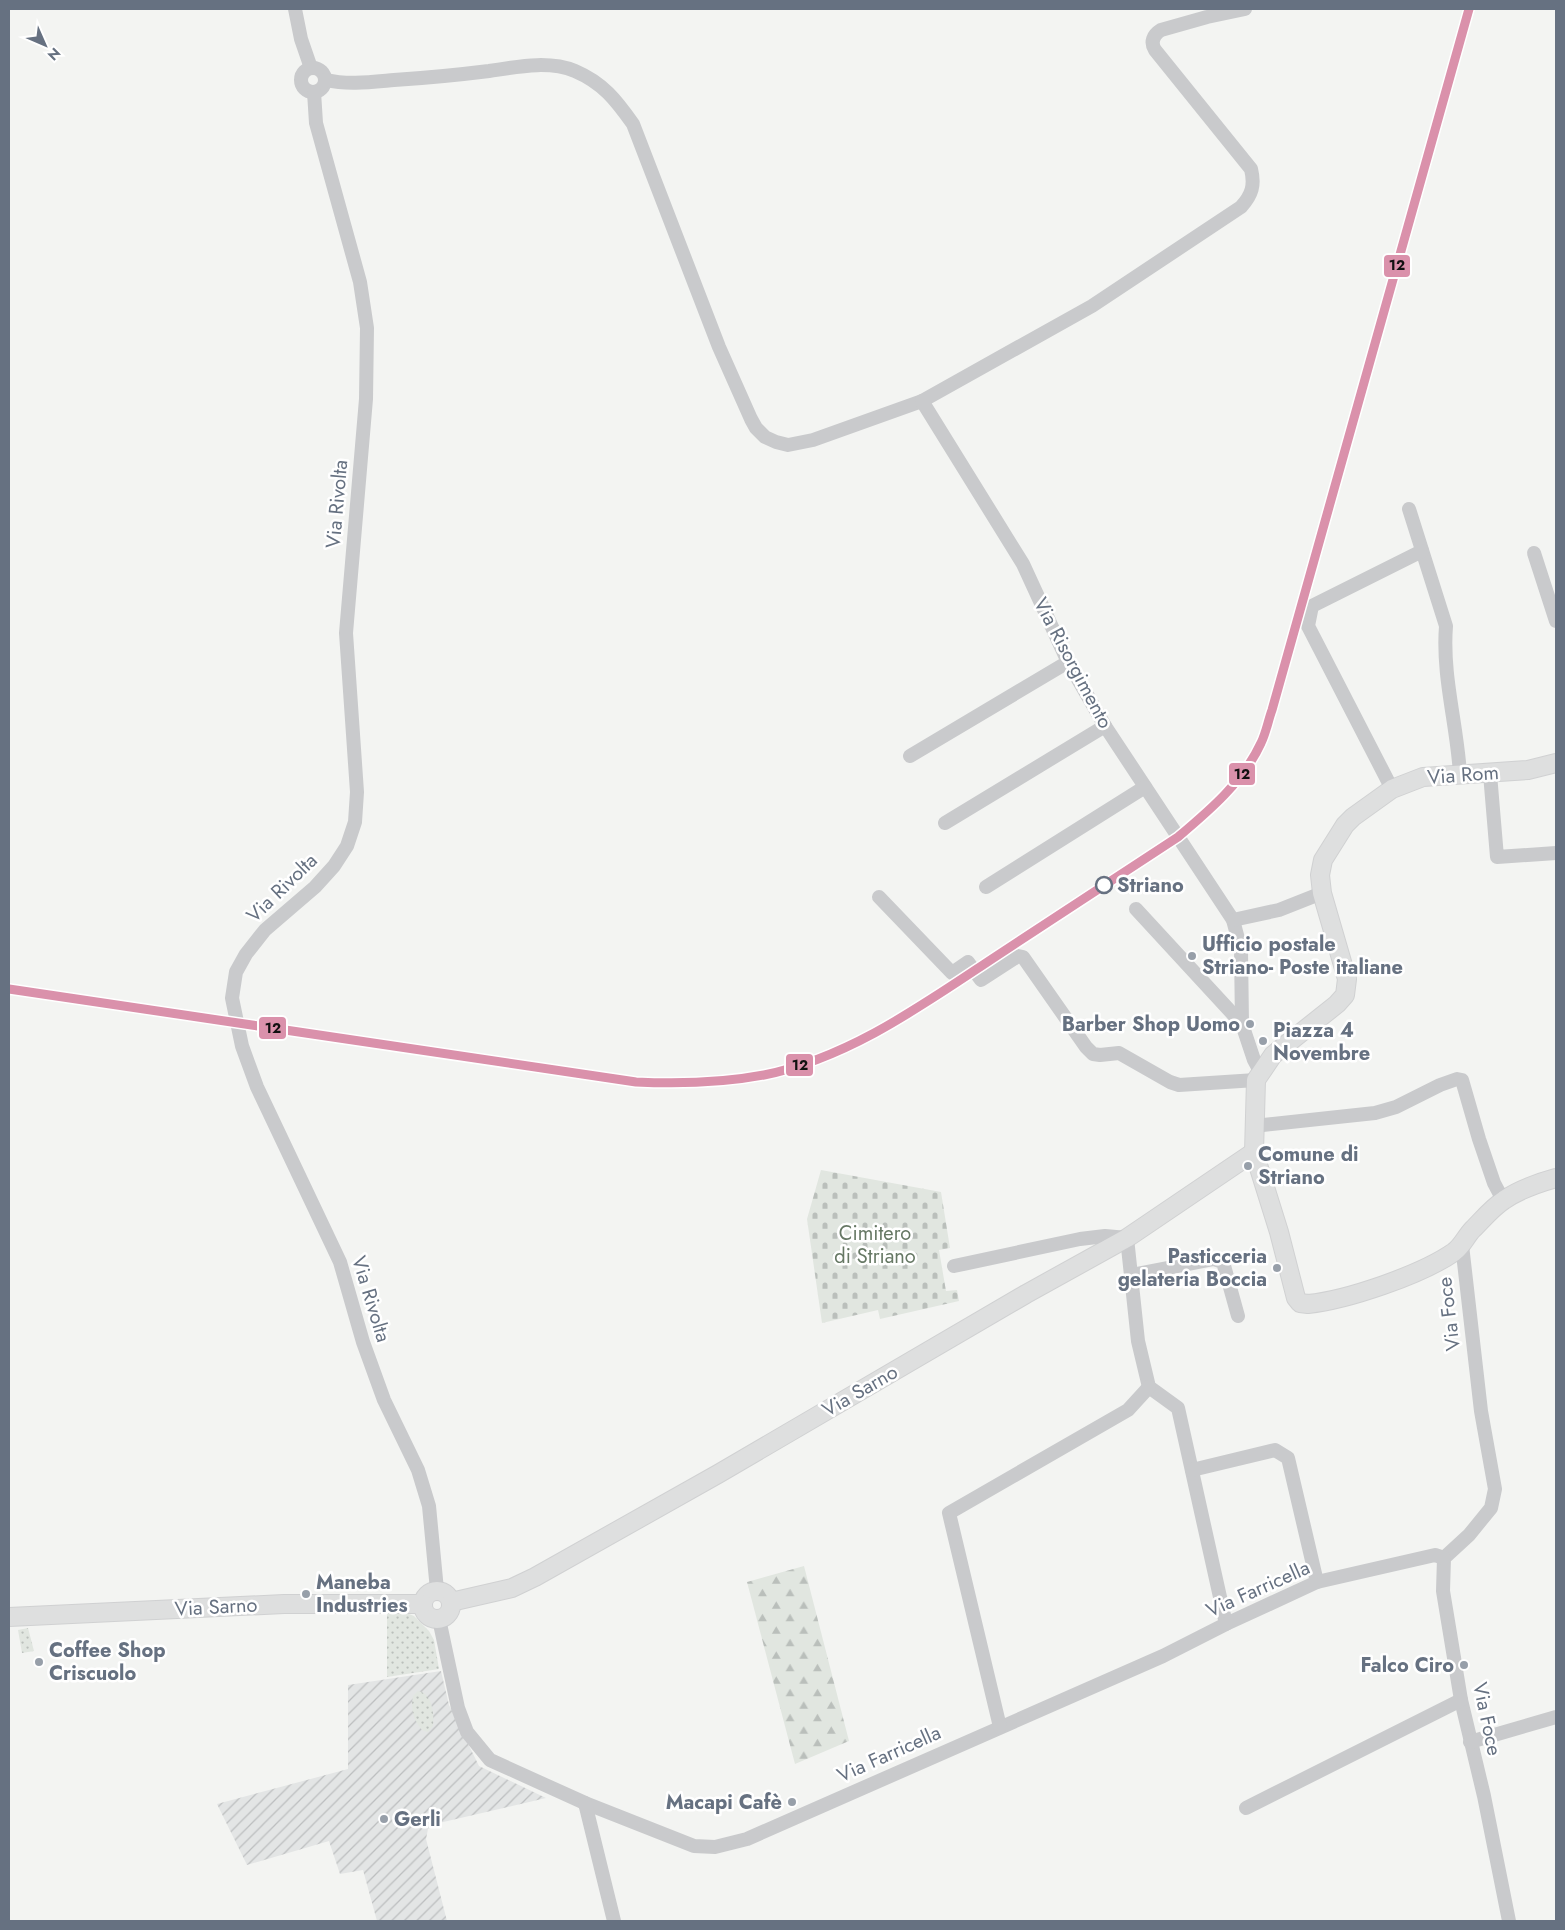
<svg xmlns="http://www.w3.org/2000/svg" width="1565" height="1930" viewBox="0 0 1565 1930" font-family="Jost,sans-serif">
	<defs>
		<pattern id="industrial-furrows" width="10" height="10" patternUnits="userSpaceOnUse" patternTransform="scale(1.25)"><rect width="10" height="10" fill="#e3e5e5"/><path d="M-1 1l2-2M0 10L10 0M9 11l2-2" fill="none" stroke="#bcbebf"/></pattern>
		<pattern id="grass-dots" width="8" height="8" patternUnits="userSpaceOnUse" patternTransform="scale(1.25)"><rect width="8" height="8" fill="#e1e6e0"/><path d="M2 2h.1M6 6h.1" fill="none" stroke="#babfbb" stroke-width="1.8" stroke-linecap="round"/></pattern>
		<pattern id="forest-firs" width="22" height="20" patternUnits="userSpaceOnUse" patternTransform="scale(1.25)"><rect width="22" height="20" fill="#e1e6e0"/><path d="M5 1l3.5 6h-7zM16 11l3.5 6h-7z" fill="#babfbb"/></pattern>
		<pattern id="cemetery-stones" width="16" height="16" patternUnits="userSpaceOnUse" patternTransform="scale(1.25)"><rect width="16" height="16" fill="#e1e6e0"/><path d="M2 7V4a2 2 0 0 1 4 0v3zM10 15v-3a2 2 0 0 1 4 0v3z" fill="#babfbb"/></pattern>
	</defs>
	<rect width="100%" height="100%" fill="#f3f4f2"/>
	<polygon fill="url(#industrial-furrows)" points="441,1671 449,1705 479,1766 546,1798 439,1823 428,1829 426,1839 447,1921 377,1921 363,1870 340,1874 329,1841 247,1865 217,1804 348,1769 348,1685"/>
	<g fill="url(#grass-dots)">
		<polygon points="387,1610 409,1614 414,1616 429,1631 434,1640 439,1669 387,1677"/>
		<polygon points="28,1628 34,1651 22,1653 18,1630"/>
		<path d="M418,1691C433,1694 434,1714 433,1726L428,1732L422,1730C414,1720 410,1710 413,1696Z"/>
	</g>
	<polygon fill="url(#forest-firs)" points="804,1566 849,1741 795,1764 747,1582"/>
	<polygon fill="url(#cemetery-stones)" points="821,1170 941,1192 950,1248 939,1250 946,1291 957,1290 959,1301 880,1319 878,1310 822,1323 807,1219"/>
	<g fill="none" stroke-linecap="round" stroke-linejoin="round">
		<g stroke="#d0d1d2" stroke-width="20">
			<g id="major">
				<path d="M1556,763L1528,770L1423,777L1392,789L1353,817L1345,825L1323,860L1320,875L1322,893L1347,979L1345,995L1337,1004L1273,1055L1256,1080L1254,1152L1279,1232L1296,1298L1300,1303L1308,1304C1347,1300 1421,1275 1454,1252C1463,1245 1466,1236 1473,1229C1483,1219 1493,1207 1504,1200C1520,1189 1538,1183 1556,1178"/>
				<circle cx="437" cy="1605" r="14"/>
				<polyline points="451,1602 512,1588 535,1577 718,1474 1026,1294 1127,1238 1254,1152"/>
				<polyline points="9,1617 284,1604 423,1604"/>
			</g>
		</g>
		<g stroke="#c9cacc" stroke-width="14">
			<polyline points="295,9 301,39 311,68"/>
			<circle cx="313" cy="80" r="12"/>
			<path d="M326,80C348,85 371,82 394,80C426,78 457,75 489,71C516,67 548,60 575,71C603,83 616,100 633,124L719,347L751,419L756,428L765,437L776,442L788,445L813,440L922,401L1092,306L1241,207C1252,195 1255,185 1251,169L1155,50C1150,42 1153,35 1161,30L1207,17L1245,9"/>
			<polyline points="314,92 316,123 360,282 367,328 366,399 346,633 357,792 355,822 347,846 334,866 315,887 265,930 246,954 236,972 232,998 242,1046 257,1087 340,1262 363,1342 384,1400 418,1470 429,1506 437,1590"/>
			<polyline points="922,401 1023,564 1068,662 1105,726 1233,920 1241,950 1242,1024 1254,1060 1261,1073"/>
			<path d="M1409,509L1446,626C1442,676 1457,724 1460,774"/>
			<polyline points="1534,553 1556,621"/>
			<polyline points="910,756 1068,662"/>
			<polyline points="1490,774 1497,857 1556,853"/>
			<polyline points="1392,789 1308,626 1312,606 1422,551"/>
			<polyline points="945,823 1105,726"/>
			<polyline points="986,887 1145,787"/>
			<polyline points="879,897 952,973 968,962 981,980 1018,956 1023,957 1086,1047 1093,1054 1100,1055 1119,1053 1170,1082 1179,1085 1256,1080"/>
			<polyline points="1136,909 1242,1024"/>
			<polyline points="1233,920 1279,910 1322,893"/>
			<polyline points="1254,1126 1375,1113 1396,1107 1440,1085 1457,1079 1462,1080 1479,1139 1494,1183 1503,1200"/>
			<polyline points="1462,1245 1481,1411 1495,1489 1491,1508 1469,1535 1444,1558 1443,1591 1461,1700 1484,1796 1509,1921"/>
			<polyline points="954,1266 1080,1239 1105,1236 1127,1238 1138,1341 1149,1387 1178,1408 1226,1624"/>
			<polyline points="1131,1275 1214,1259 1223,1262 1238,1316"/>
			<polyline points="1192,1470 1275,1450 1288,1458 1317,1582"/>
			<polyline points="439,1619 458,1708 467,1732 490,1760 585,1803 694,1846 715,1847 747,1839 1163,1656 1226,1624 1317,1582 1435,1555 1444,1558"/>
			<polyline points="1000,1727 949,1513 1128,1410 1149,1387"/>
			<polyline points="1470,1742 1556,1717"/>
			<polyline points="585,1803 614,1921"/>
			<polyline points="1246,1808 1461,1700"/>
		</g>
		<use href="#major" stroke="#dedfdf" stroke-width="18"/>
		<g stroke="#fff" stroke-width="12">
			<path id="rail-1" d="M9,989L636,1082C678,1084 722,1083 764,1075C849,1058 924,1004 995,957C1056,917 1117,877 1178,837C1210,810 1243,782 1261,743C1266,733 1268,721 1272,710L1469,9"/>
		</g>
		<use href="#rail-1" stroke="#da91ab" stroke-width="9"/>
	</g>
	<circle fill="#fff" stroke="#667181" stroke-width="2.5" cx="1104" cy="885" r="8"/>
	<g fill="#979fa9" stroke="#fff" stroke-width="2">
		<circle cx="1192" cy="956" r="5"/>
		<circle cx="1250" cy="1024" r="5"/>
		<circle cx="1263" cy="1041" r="5"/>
		<circle cx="1248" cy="1166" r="5"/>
		<circle cx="1277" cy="1268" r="5"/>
		<circle cx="306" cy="1594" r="5"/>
		<circle cx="39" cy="1662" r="5"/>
		<circle cx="1464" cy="1665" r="5"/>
		<circle cx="792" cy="1802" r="5"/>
		<circle cx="384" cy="1819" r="5"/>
	</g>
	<g text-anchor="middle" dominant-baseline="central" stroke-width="5" stroke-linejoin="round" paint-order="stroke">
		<g font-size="20" fill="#667181" stroke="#fff">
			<text transform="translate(337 504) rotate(-85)">Via Rivolta</text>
			<text transform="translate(1073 663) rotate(62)">Via Risorgimento</text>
			<text transform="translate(1463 775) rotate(-4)">Via Rom</text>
			<text transform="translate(282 888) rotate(-44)">Via Rivolta</text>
			<text transform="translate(371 1299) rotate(73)">Via Rivolta</text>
			<text transform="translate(1449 1314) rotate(-97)">Via Foce</text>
			<text transform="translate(860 1391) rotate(-30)">Via Sarno</text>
			<text transform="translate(1258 1589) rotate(-24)">Via Farricella</text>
			<text transform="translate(216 1607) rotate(-3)">Via Sarno</text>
			<text transform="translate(1487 1719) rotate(78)">Via Foce</text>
			<text transform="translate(889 1754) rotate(-24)">Via Farricella</text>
		</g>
		<g font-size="20" font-weight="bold" fill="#667181" stroke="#fff" text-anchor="start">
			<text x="1117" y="885">Striano</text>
		</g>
		<g font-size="20" font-weight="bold" fill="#667181" stroke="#fff" text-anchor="start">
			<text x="1202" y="944">Ufficio postale<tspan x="1202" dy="23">Striano- Poste italiane</tspan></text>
			<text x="1240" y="1024" text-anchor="end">Barber Shop Uomo</text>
			<text x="1273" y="1030">Piazza 4<tspan x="1273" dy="23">Novembre</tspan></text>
			<text x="1258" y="1154">Comune di<tspan x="1258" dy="23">Striano</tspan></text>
			<text x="1267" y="1256" text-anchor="end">Pasticceria<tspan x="1267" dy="23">gelateria Boccia</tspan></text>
			<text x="316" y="1582">Maneba<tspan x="316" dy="23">Industries</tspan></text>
			<text x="49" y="1650">Coffee Shop<tspan x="49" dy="23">Criscuolo</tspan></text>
			<text x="1454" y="1665" text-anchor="end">Falco Ciro</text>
			<text x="782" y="1802" text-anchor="end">Macapi Cafè</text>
			<text x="394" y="1819">Gerli</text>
		</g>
		<g font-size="20" fill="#667864" stroke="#fff">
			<text x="875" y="1233">Cimitero<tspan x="875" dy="23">di Striano</tspan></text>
		</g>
	</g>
	<g stroke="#fff" stroke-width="2">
		<rect x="1383" y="254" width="28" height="24" rx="5" fill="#da91ab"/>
		<rect x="1228" y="762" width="28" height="24" rx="5" fill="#da91ab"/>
		<rect x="258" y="1016" width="29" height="24" rx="5" fill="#da91ab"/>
		<rect x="785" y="1053" width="29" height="24" rx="5" fill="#da91ab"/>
	</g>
	<g font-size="14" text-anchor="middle" font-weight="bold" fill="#111">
		<text x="1397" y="270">12</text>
		<text x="1242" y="779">12</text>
		<text x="273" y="1033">12</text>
		<text x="800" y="1070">12</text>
	</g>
	<rect width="1565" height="1930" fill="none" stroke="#667181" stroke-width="20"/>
	<g transform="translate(45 45) rotate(135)" stroke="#ffffff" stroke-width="4" paint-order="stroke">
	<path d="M0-4L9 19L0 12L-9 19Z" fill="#667181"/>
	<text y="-8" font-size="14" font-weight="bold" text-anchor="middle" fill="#667181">N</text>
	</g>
</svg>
